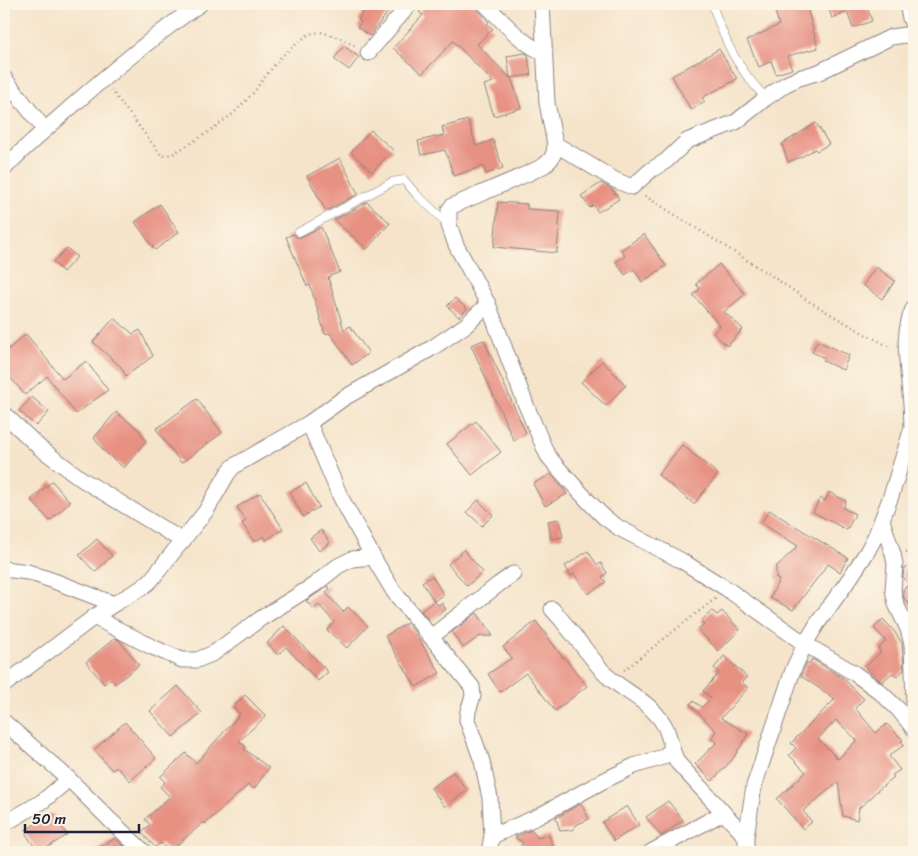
<svg xmlns="http://www.w3.org/2000/svg" width="918" height="856" viewBox="0 0 918 856" font-family="Sriracha,sans-serif">
	<rect width="100%" height="100%" fill="#fcf5e5"/>
	<filter id="ink" filterUnits="userSpaceOnUse"><feTurbulence type="fractalNoise" baseFrequency=".02" numOctaves="2"/><feDisplacementMap in="SourceGraphic" scale="10" xChannelSelector="R" yChannelSelector="G"/><feConvolveMatrix kernelMatrix="1 2 1 2 8 2 1 2 1" color-interpolation-filters="sRGB"/></filter>
	<filter id="wash" filterUnits="userSpaceOnUse"><feTurbulence type="fractalNoise" baseFrequency=".0096" numOctaves="4" result="noise"/><feDisplacementMap in="SourceGraphic" scale="20" xChannelSelector="R" yChannelSelector="G"/><feGaussianBlur stdDeviation="1.12" result="paint"/><feColorMatrix in="noise" values="0 0 0 0 0 0 0 0 0 0 0 0 0 0 0 0 0 1.4 0 .05"/><feComposite in="paint" operator="in"/></filter>
	<g filter="url(#wash)">
		<rect width="100%" height="100%" fill="#f5e4ca"/>
		<g id="blocks">
			<g fill="#e79183" fill-rule="evenodd">
				<polygon points="369,4 394,4 370,36 357,27 361,22 358,20"/>
				<polygon points="427,4 476,4 478,10 489,22 487,24 493,29 477,44 512,80 521,108 494,116 484,85 493,82 453,41 422,74 393,48 423,15 419,12"/>
				<polygon points="773,4 806,4 818,48 787,56 792,69 776,74 771,61 759,67 747,40 779,25"/>
				<polygon points="827,4 867,4 866,5 872,21 853,28 847,12 832,18"/>
				<polygon points="344,46 359,57 349,70 334,59"/>
				<polygon points="719,49 737,79 702,98 705,102 691,110 672,76"/>
				<polygon points="525,53 528,55 531,75 510,78 507,56"/>
				<polygon points="468,120 476,146 493,140 503,168 486,174 483,166 454,176 445,150 421,155 418,141 444,135 442,127"/>
				<polygon points="816,123 829,144 817,151 815,149 801,157 788,162 782,144"/>
				<polygon points="371,130 393,150 372,172 351,152"/>
				<polygon points="340,158 358,194 326,211 307,176"/>
				<polygon points="601,183 612,189 619,199 598,212 593,205 590,208 581,196"/>
				<polygon points="367,202 390,223 367,249 334,220"/>
				<polygon points="498,202 527,204 527,209 560,211 557,253 494,247"/>
				<polygon points="160,204 179,232 155,250 135,222"/>
				<polygon points="321,227 340,272 328,277 344,330 350,326 369,353 352,365 330,333 325,334 310,285 307,286 286,237 294,234 296,237 301,237"/>
				<polygon points="644,234 666,266 642,282 634,269 625,275 616,262 625,256 621,250"/>
				<polygon points="67,248 77,257 63,272 53,262"/>
				<polygon points="719,264 745,294 724,312 743,329 727,346 713,333 720,326 693,295 700,289 696,284"/>
				<polygon points="876,267 895,281 882,299 863,285"/>
				<polygon points="455,298 467,309 459,317 447,306"/>
				<polygon points="114,318 133,334 140,330 153,356 126,376 121,367 93,342"/>
				<polygon points="26,334 63,379 86,361 108,390 76,414 47,376 25,395 4,370 4,353"/>
				<polygon points="484,340 526,433 514,441 471,345"/>
				<polygon points="817,341 849,355 843,370 823,361 825,358 812,352"/>
				<polygon points="602,361 626,385 606,406 581,382"/>
				<polygon points="32,397 49,412 36,426 19,411"/>
				<polygon points="197,399 222,433 181,463 156,429"/>
				<polygon points="116,412 139,430 146,441 124,468 105,452 94,438"/>
				<polygon points="476,421 501,452 472,475 447,444"/>
				<polygon points="682,445 718,474 694,504 658,475"/>
				<polygon points="551,474 562,487 567,494 545,506 533,484"/>
				<polygon points="52,481 70,502 50,521 31,500"/>
				<polygon points="306,483 319,507 303,517 290,492"/>
				<polygon points="829,492 846,501 843,508 855,514 847,530 813,512 820,498 825,501"/>
				<polygon points="260,493 283,529 266,540 264,536 254,542 242,523 246,521 237,507"/>
				<polygon points="478,500 493,515 482,526 467,512"/>
				<polygon points="769,510 848,558 840,572 828,564 793,610 770,598 779,580 776,578 776,567 798,546 761,523"/>
				<polygon points="559,519 563,537 551,539 548,521"/>
				<polygon points="321,530 330,543 319,551 310,538"/>
				<polygon points="97,539 112,556 95,572 79,555"/>
				<polygon points="464,550 483,572 467,586 448,564"/>
				<polygon points="588,551 597,565 601,563 607,573 602,577 606,582 588,594 574,574 571,576 565,566"/>
				<polygon points="914,562 914,610 904,598 903,590 909,584 903,577 904,569"/>
				<polygon points="432,576 444,595 434,601 438,605 442,603 446,609 430,621 421,611 434,601 422,582"/>
				<polygon points="328,586 330,588 326,593 343,612 348,607 368,626 347,648 327,630 334,622 319,605 314,609 306,601"/>
				<polygon points="712,611 717,615 722,611 740,630 718,651 698,629 704,624 701,621"/>
				<polygon points="477,613 493,636 480,636 463,648 452,632"/>
				<polygon points="883,619 894,631 902,643 904,670 897,677 892,673 882,682 872,674 865,667 881,652 878,649 886,641 874,628"/>
				<polygon points="536,621 563,658 564,657 587,686 555,711 526,673 500,692 488,674 512,658 503,647"/>
				<polygon points="407,623 415,633 440,673 416,687 385,636"/>
				<polygon points="284,626 328,672 318,681 286,647 278,655 267,643"/>
				<polygon points="115,638 119,640 139,665 115,684 111,678 104,684 86,662"/>
				<polygon points="724,656 747,677 742,682 748,688 721,718 748,734 732,760 712,781 695,764 717,742 711,739 716,731 690,704 693,701 702,707 711,698 703,691 719,673 714,668"/>
				<path d="M812,659L843,678L864,699L855,708L876,733L887,724L903,740L901,741L904,745L889,756L900,770L892,775L894,777L872,795L873,796L859,808L857,820L843,816L838,782L803,811L812,822L803,829L777,799L806,772L789,755L796,748L791,743L835,699L801,676L807,662L809,664ZM836,720L857,740L838,759L818,739Z"/>
				<polygon points="178,686 202,713 173,737 150,711"/>
				<polygon points="245,695 266,716 239,741 246,747 244,749 269,768 254,789 248,785 205,824 204,822 169,852 161,843 155,847 141,832 150,825 145,819 170,797 160,787 165,782 160,777 186,753 196,763 240,714 233,707"/>
				<polygon points="125,722 156,758 130,781 117,767 112,770 94,750"/>
				<polygon points="453,772 467,790 445,807 431,788"/>
				<polygon points="668,801 683,820 661,836 646,817"/>
				<polygon points="578,805 582,805 589,819 578,824 572,830 560,831 556,818"/>
				<polygon points="627,806 639,825 614,841 602,822"/>
				<polygon points="53,813 67,835 40,852 38,852 24,831"/>
				<polygon points="531,830 538,838 549,835 555,852 516,852 523,843 515,837"/>
				<polygon points="115,838 125,847 128,852 92,852"/>
			</g>
		</g>
	</g>
	<g filter="url(#ink)">
		<use href="#blocks" fill-opacity="0" stroke="#8c8382" stroke-width="1"/>
		<g fill="none" stroke-linecap="round" stroke-linejoin="round">
			<g stroke="#8c8382" stroke-width="9">
				<g id="service">
					<path d="M712,4C725,42 737,68 766,98"/>
					<polyline points="299,232 392,182 404,180 416,194 447,223"/>
				</g>
			</g>
			<g stroke="#8c8382" stroke-width="17">
				<g id="minor">
					<path d="M485,4C499,17 526,49 545,52"/>
					<polyline points="542,4 547,103 555,144 554,153 551,159 545,165 529,173 452,206 449,210 449,225 456,245 488,304 526,405 546,452 548,456 559,469 589,502 604,517 619,528 682,561 727,589 805,644 854,673 879,691 898,709 914,729"/>
					<polyline points="907,4 910,18 914,28"/>
					<polyline points="368,53 410,4"/>
					<polyline points="4,78 45,130"/>
					<polyline points="555,144 615,180 632,187 651,170 666,161 687,141 736,122 766,98 786,84 799,78 819,72 891,37 905,35 914,36"/>
					<path d="M4,169C22,149 43,132 63,114C107,75 152,37 200,4"/>
					<polyline points="4,414 40,448 83,480 183,541"/>
					<polyline points="309,423 340,496 373,557 394,592 472,687 473,696 468,711 467,720 482,761 490,798 492,836 489,852"/>
					<polyline points="882,520 893,554 895,564 893,590 896,604 908,629 912,644 914,701"/>
					<polyline points="4,569 28,572 54,581 114,604"/>
					<path d="M552,609L560,618L604,673C622,691 649,700 663,723C671,735 670,750 678,763L746,837"/>
					<polyline points="94,617 150,646 182,660 197,660 214,653 260,619 314,585 338,566 352,559 373,557"/>
					<polyline points="431,637 499,584 513,574"/>
					<polyline points="4,685 94,617 114,604 143,587 151,580 206,511 228,473 234,466 309,423 344,398 432,348 466,325 488,304"/>
					<polyline points="4,722 69,779 111,821 144,852"/>
					<polyline points="4,824 43,801 69,779"/>
					<polyline points="492,836 537,817 603,781 634,766 663,757 672,749"/>
					<polyline points="651,852 723,813"/>
					<path d="M746,852V837L754,786L793,670L805,644L817,624L850,578L867,552L876,535L891,496L912,428C912,413 911,399 909,384C907,358 902,331 914,307"/>
				</g>
			</g>
			<g stroke="#8c8382" stroke-width="2.5" stroke-dasharray="1 4" stroke-linecap="butt">
				<polyline points="111,90 162,156 173,154 207,133 234,113 255,91 263,79 281,57 290,49 309,34 321,32 340,38 355,46"/>
				<polyline points="645,196 769,274 810,302 863,333 892,348"/>
				<polyline points="906,552 914,550"/>
				<polyline points="624,670 716,598"/>
			</g>
			<use href="#service" stroke="#fff" stroke-width="8"/>
			<use href="#minor" stroke="#fff" stroke-width="15"/>
		</g>
	</g>
	<rect width="918" height="856" fill="none" stroke="#fcf5e5" stroke-width="20"/>
	<path d="M25 824v8h114v-8" fill="none" stroke="#22223b" stroke-width="2.5"/>
	<text x="32" y="824" font-size="15" fill="#22223b" stroke="#fcf5e5" stroke-width="4" paint-order="stroke">50 m</text>
</svg>
